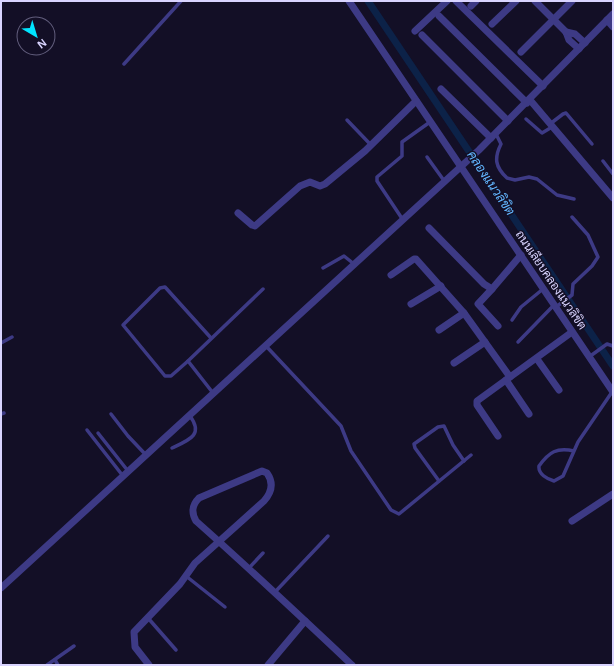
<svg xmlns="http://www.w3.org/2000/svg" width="614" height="666" viewBox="0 0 614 666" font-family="Arial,Sarabun,sans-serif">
	<rect width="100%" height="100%" fill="#130f26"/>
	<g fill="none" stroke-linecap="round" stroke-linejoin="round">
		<polyline stroke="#0c2248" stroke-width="7" points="368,1 613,366"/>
		<g stroke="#3d3a85" stroke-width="3.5">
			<polyline points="124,64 181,1"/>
			<polyline points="526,119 542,133 552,127"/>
			<polyline points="347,120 371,145"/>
			<polyline points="550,124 563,114 566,113 592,144"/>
			<path d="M496,134L501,144C494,158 495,167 507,178L515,180L529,177L537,179L557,195L574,199"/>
			<polyline points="427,157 445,182"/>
			<polyline points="603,161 613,174"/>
			<polyline points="403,220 377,181 377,177 402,156 402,142 430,122"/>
			<polyline points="323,268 344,256 354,264"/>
			<polyline points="556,307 572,295 573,284 592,266 598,257 588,235 572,217"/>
			<polyline points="512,320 521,307 543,289"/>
			<polyline points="518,342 554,305"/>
			<polyline points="1,343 12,337"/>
			<polyline points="266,346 341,426 351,451 391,510 399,514 471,455"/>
			<polyline points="589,357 607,344 613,346"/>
			<polyline points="188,361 171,376 165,376 123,325 160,288 165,287 211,338"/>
			<polyline points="213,393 188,361 263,289"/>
			<polyline points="1,414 4,413"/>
			<polyline points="111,414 128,436 146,455"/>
			<polyline points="87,430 123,476"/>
			<polyline points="98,433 128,471"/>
			<path d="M172,448C189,440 204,435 190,416"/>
			<path d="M574,451C557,447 549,452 539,466C538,474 547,479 554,481L563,476L578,442L612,392"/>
			<polyline points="439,481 415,448 414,444 438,427 444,426 453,445 464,461"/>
			<polyline points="249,568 263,553"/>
			<polyline points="186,576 225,607"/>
			<polyline points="275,592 328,536"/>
			<polyline points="148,618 176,650"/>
			<polyline points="55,660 58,665"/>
			<polyline points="47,665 74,646"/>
		</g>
		<g stroke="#3d3a85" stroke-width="7">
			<polyline points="349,1 613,392"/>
			<polyline points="456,1 543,86"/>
			<polyline points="535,1 566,32 569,40 579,49"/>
			<polyline points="471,6 476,1"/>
			<polyline points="439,16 527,103"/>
			<polyline points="607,20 613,27"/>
			<polyline points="492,24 516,1"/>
			<polyline points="415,31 447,1"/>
			<polyline points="566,32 575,34 585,43"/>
			<polyline points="422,35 508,121"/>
			<polyline points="521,52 572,1"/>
			<polyline points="441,89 491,138"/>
			<polyline points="530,100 613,198"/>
			<polyline points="238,213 252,225 255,226 300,186 310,182 320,186 325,184 365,151 416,101"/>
			<polyline points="429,228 484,284 492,289 521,255"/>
			<polyline points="391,275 414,259 416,259 464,313 510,377"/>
			<polyline points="492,289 478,304 498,326"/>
			<polyline points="411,304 441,286"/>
			<polyline points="439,330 464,313"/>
			<polyline points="537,359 559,390"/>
			<polyline points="454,363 485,342"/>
			<polyline points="506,380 529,414"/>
			<polyline points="498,436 477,405 477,401 572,332"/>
			<polyline points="572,521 613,494"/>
			<polyline points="1,588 479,150 613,14"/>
			<path d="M149,665L135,647L134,632L180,584L195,563L264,501C272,492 274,483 267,473L262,471L199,498C192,505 191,512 196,521C249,568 301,617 352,665"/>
			<polyline points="268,665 305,621"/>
		</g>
	</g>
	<g text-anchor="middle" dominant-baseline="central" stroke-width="3" stroke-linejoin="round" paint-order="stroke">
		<g font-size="12" fill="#d9d4ff" stroke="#130f26">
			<text transform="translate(551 280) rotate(56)">ถนนเลียบคลองแนวลิขิต</text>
		</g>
		<g font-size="13" font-style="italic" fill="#62b6ff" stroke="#130f26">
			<text transform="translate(491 183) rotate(56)">คลองแนวลิขิต</text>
		</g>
	</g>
	<rect width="614" height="666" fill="none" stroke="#d9d4ff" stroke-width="4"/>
	<g transform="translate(36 36) rotate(142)"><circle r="19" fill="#130f26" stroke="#625e7d"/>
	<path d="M0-3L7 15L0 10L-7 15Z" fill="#00e5ff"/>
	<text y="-6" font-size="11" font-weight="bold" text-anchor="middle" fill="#d9d4ff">N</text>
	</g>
</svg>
